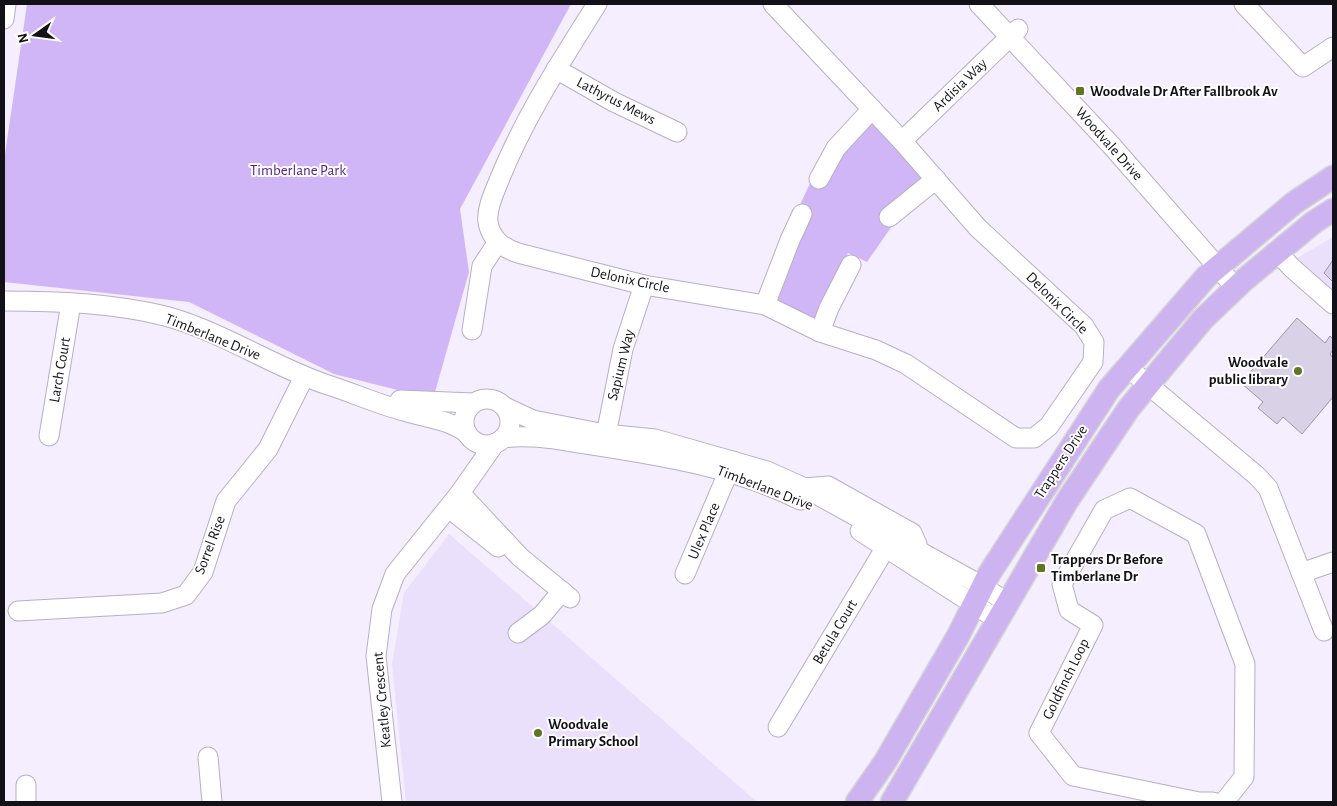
<svg xmlns="http://www.w3.org/2000/svg" width="1337" height="806" viewBox="0 0 1337 806" font-family="'Alegreya Sans',sans-serif">
	<rect width="100%" height="100%" fill="#f4eefe"/>
	<g fill="#eae0fc">
		<polygon points="1333,237 1333,311 1282,267"/>
		<polygon points="449,534 757,802 406,802 392,664 404,593"/>
	</g>
	<g fill="#d0b6f7">
		<polygon points="27,4 571,4 460,209 469,272 433,399 334,374 189,302 4,282 4,161"/>
		<polygon points="871,124 876,125 922,176 920,181 884,215 892,226 867,262 848,253 817,320 779,304 777,298 799,207 813,177 840,154 866,125"/>
	</g>
	<g fill="#d9d2e6" stroke="#9c95a8">
		<polygon points="1333,260 1333,282 1324,273"/>
		<polygon points="1297,318 1325,343 1330,336 1333,339 1333,350 1330,354 1333,358 1333,397 1302,434 1283,417 1277,424 1258,408 1263,402 1241,383"/>
	</g>
	<g fill="none" stroke-linecap="round" stroke-linejoin="round">
		<g stroke="#b7afc3" stroke-width="21">
			<g id="minor">
				<path d="M597,4C562,60 525,116 500,178C495,191 486,208 488,222C491,240 503,248 518,253L644,285L765,305L820,332L876,350L906,364L1016,438H1034L1049,426L1093,362L1094,342L1084,326L978,228L902,141L773,4"/>
				<polyline points="979,4 1111,145 1236,288"/>
				<polyline points="1244,4 1303,67 1333,47"/>
				<polyline points="4,19 6,4"/>
				<polyline points="556,69 614,102 677,132"/>
				<polyline points="902,141 1018,29"/>
				<polyline points="819,179 836,148 872,109"/>
				<polyline points="889,217 936,179"/>
				<polyline points="1278,253 1292,268 1333,304"/>
				<path d="M4,301C57,301 113,303 165,316C221,331 270,365 325,384C351,392 377,404 404,411C426,418 448,419 467,433"/>
				<polyline points="765,305 790,240 802,214"/>
				<polyline points="472,330 482,266 498,242"/>
				<polyline points="820,332 829,308 851,265"/>
				<polyline points="1127,367 1257,476 1268,488 1324,631"/>
				<circle cx="487" cy="422" r="23"/>
				<polyline points="400,400 473,403"/>
				<polyline points="505,407 533,420 605,434 655,439 767,471 805,488 984,587 1007,603"/>
				<polyline points="49,436 71,303"/>
				<path d="M503,438C531,434 559,440 586,444C658,455 735,467 800,500"/>
				<polyline points="604,445 623,349 644,285"/>
				<polyline points="805,488 828,486 912,533 917,544"/>
				<polyline points="460,493 520,557 570,598"/>
				<polyline points="449,508 498,547"/>
				<polyline points="860,531 998,620"/>
				<polyline points="1301,573 1333,562"/>
				<polyline points="685,574 733,461"/>
				<polyline points="18,611 162,603 186,595 203,572 226,501 268,449 304,377"/>
				<polyline points="518,633 542,615 562,591"/>
				<polyline points="778,727 892,537"/>
				<polyline points="208,757 212,802"/>
				<polyline points="26,785 26,802"/>
				<polyline points="392,802 376,656 382,609 395,574 460,493 495,443"/>
				<polyline points="1213,802 1199,802 1073,776 1039,733 1093,625 1069,610 1062,584 1104,510 1130,498 1196,534 1245,664 1244,777 1224,802"/>
			</g>
		</g>
		<g stroke="#d5d4d5" stroke-width="25">
			<g id="major">
				<polyline points="857,802 885,762 958,636 989,574 1109,389 1206,277 1294,203 1333,177"/>
				<polyline points="892,802 1067,501 1129,408 1203,319 1244,280 1314,222 1333,210"/>
			</g>
		</g>
		<use href="#minor" stroke="#fff" stroke-width="19"/>
		<use href="#major" stroke="#cdb3f0" stroke-width="22"/>
	</g>
	<g fill="#617524" stroke="#fff" stroke-width="2">
		<rect x="1075" y="86" width="10" height="10" rx="2.5"/>
		<circle cx="1298" cy="371" r="5"/>
		<rect x="1036" y="563" width="10" height="10" rx="2.5"/>
		<circle cx="538" cy="733" r="5"/>
	</g>
	<g text-anchor="middle" dominant-baseline="central" stroke-width="4" stroke-linejoin="round" paint-order="stroke">
		<g font-size="15" fill="#131118" stroke="#fff">
			<text transform="translate(960 85) rotate(-44)">Ardisia Way</text>
			<text transform="translate(616 101) rotate(27)">Lathyrus Mews</text>
			<text transform="translate(1109 144) rotate(48)">Woodvale Drive</text>
			<text transform="translate(630 280) rotate(12)">Delonix Circle</text>
			<text transform="translate(1057 303) rotate(45)">Delonix Circle</text>
			<text transform="translate(213 337) rotate(22)">Timberlane Drive</text>
			<text transform="translate(621 365) rotate(-76)">Sapium Way</text>
			<text transform="translate(60 370) rotate(-80)">Larch Court</text>
			<text transform="translate(1061 462) rotate(-57)">Trappers Drive</text>
			<text transform="translate(765 488) rotate(21)">Timberlane Drive</text>
			<text transform="translate(704 531) rotate(-67)">Ulex Place</text>
			<text transform="translate(210 545) rotate(-69)">Sorrel Rise</text>
			<text transform="translate(835 632) rotate(-59)">Betula Court</text>
			<text transform="translate(1066 679) rotate(-64)">Goldfinch Loop</text>
			<text transform="translate(382 700) rotate(-95)">Keatley Crescent</text>
		</g>
		<g font-size="15" font-weight="bold" fill="#131118" stroke="#fff" text-anchor="start">
			<text x="1090" y="91">Woodvale Dr After Fallbrook Av</text>
			<text x="1288" y="362" text-anchor="end">Woodvale<tspan x="1288" dy="17">public library</tspan></text>
			<text x="1051" y="559">Trappers Dr Before<tspan x="1051" dy="17">Timberlane Dr</tspan></text>
			<text x="548" y="724">Woodvale<tspan x="548" dy="17">Primary School</tspan></text>
		</g>
		<g font-size="15" fill="#542186" stroke="#fff">
			<text x="298" y="170">Timberlane Park</text>
		</g>
	</g>
	<rect width="1337" height="806" fill="none" stroke="#131118" stroke-width="10"/>
	<g transform="translate(35 35) rotate(256)" stroke="#ffffff" stroke-width="4" paint-order="stroke">
	<path d="M0-4L9 19L0 12L-9 19Z" fill="#131118"/>
	<text y="-8" font-size="14" font-weight="bold" text-anchor="middle" fill="#131118">N</text>
	</g>
</svg>
